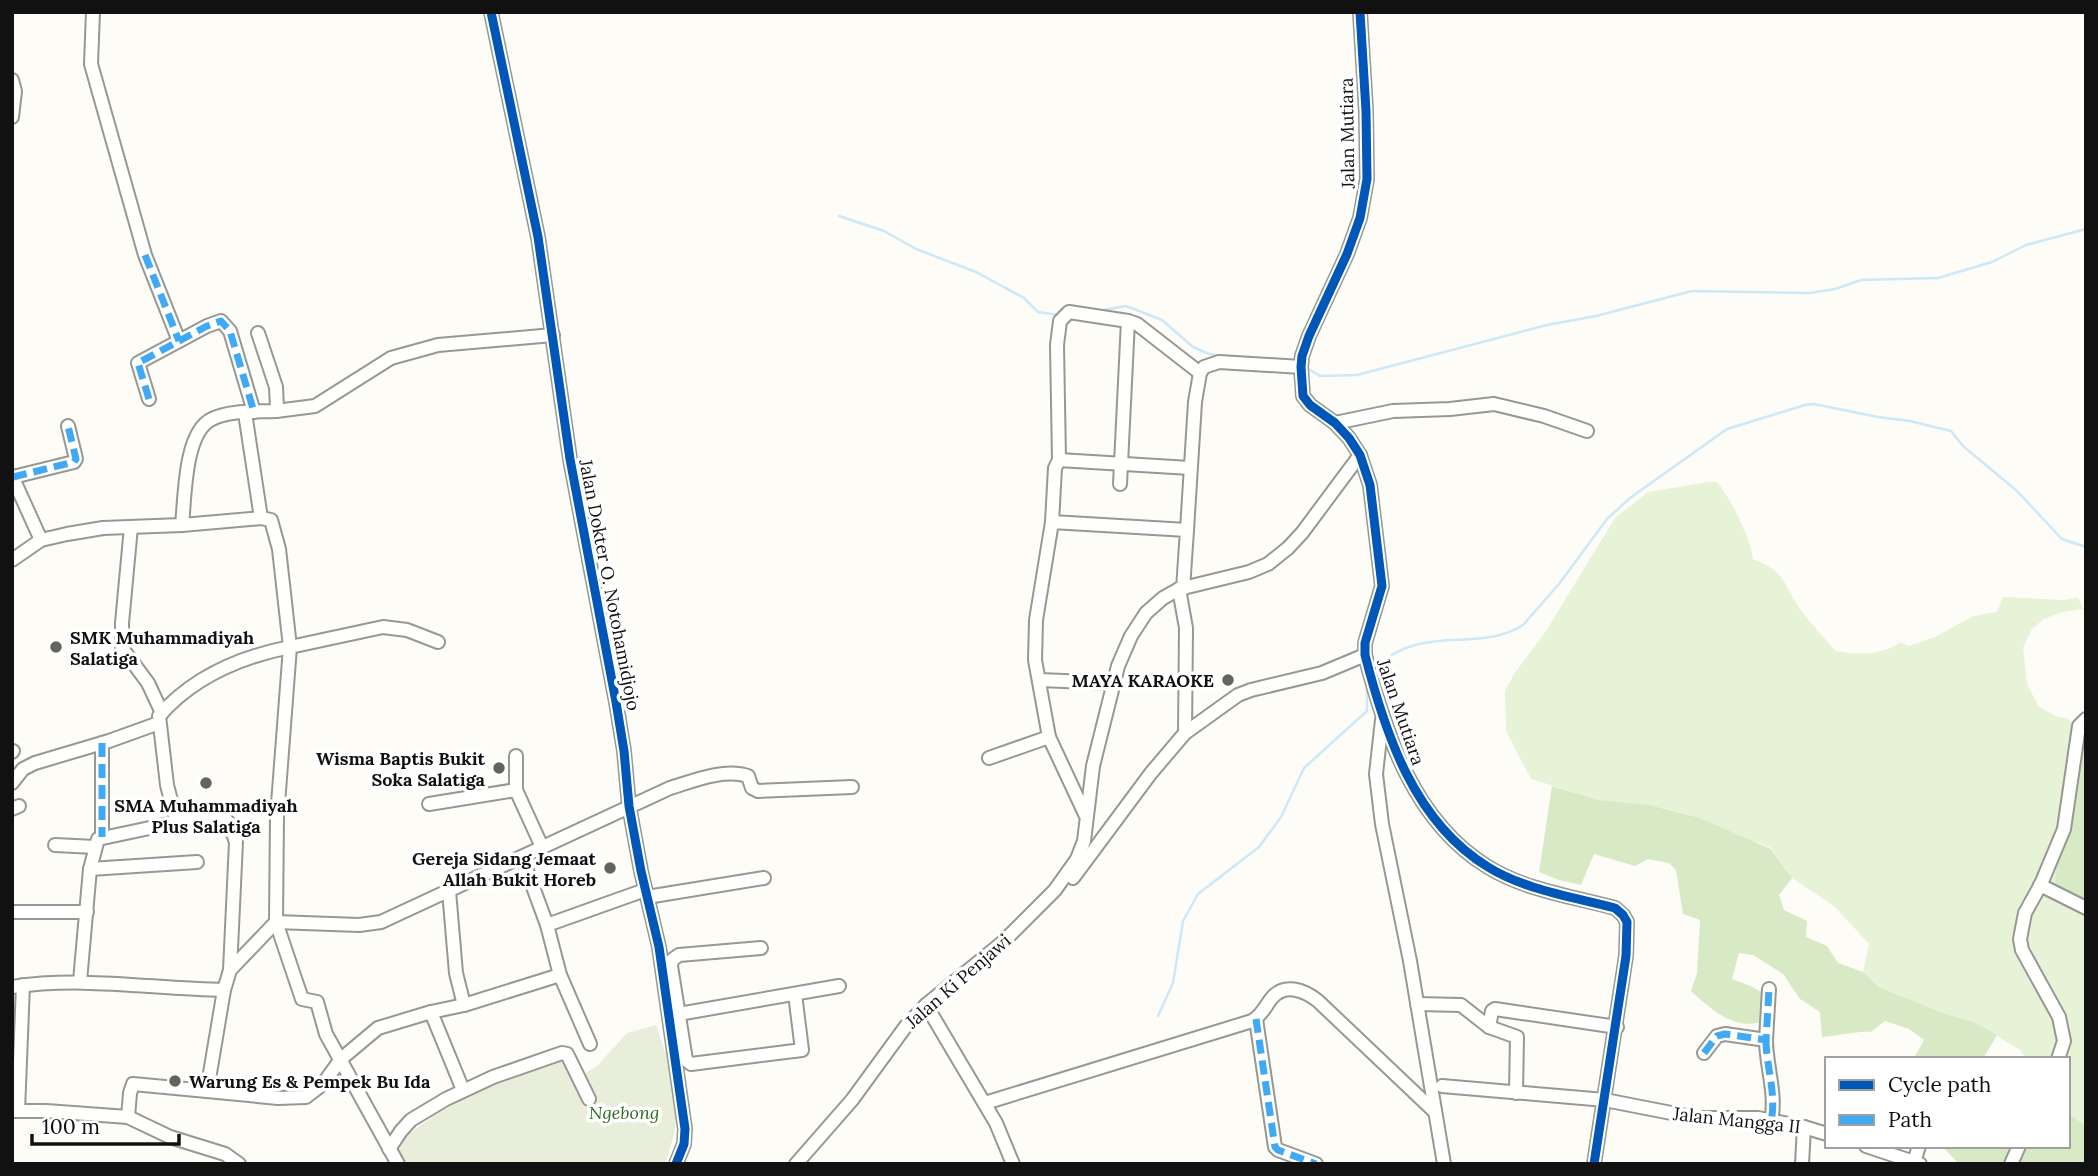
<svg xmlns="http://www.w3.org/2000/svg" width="2098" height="1176" viewBox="0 0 2098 1176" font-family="Lora,serif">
	<rect width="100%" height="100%" fill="#fdfcf7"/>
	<path fill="#e7f3d7" d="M1709,482H1717C1730,497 1751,539 1753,559C1788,573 1781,582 1800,609C1811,624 1824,638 1836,651C1859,655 1881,656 1900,642L1909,646L1937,636L1973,616L1997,612L2003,597L2062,600L2078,598L2083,609L2062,612L2044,619L2032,629L2023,648L2027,684L2039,707L2056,716L2068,719L2085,735L2072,823L2056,864L2065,906L2086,916V1126L2068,1113V1059H2026L2020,1050L1974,1022L1943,1013L1879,987L1863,972L1869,944L1834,906L1792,878L1771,848L1760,843L1737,836L1697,817L1668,809L1600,800L1531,779L1506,731L1505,691L1514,674L1546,631L1615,518L1648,492Z"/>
	<g fill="#d8eac5">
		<polygon points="2085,735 2086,735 2086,916 2065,906 2055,888 2056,864 2072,822"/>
		<path d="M1552,786L1600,800L1649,805L1697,817L1771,849L1792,878L1779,895L1784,910L1807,921L1806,937L1827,946L1838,963L1863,972L1879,987L1943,1013L1974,1022L1997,1035L1984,1057L1980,1059H1880L1891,1056L1914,1058L1924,1040L1909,1029L1885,1021L1871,1032C1854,1031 1839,1036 1822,1037L1820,1012L1800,999L1783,974L1753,955L1739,953L1732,979C1753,987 1771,991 1775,1016C1741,1036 1716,1014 1691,991L1697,973L1700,920L1683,914L1676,870L1669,863L1648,859L1635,866L1594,854L1581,885L1559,880L1539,872Z"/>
		<polygon points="2068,1113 2086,1126 2086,1164 1959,1164 1942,1146 2068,1146"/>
	</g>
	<path fill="#e9eedb" d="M656,1025C667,1055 679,1094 675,1126C674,1139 668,1151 666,1164H404L399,1152L402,1140C452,1097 506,1079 568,1059L582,1075L597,1066L627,1033Z"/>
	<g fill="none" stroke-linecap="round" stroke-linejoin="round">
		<g stroke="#cde8f7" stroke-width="2.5">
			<polyline points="839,216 884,231 916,249 976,272 1024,298 1038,312 1059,315"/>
			<polyline points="1099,311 1125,306 1134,309 1162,320 1193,347 1209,354 1221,356"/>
			<polyline points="1304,366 1320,376 1357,375 1547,325 1596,316 1692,291 1810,293 1835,289 1861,280 1938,278 1992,262 2026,245 2086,229"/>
			<path d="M1372,670C1384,659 1399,649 1415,645C1449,635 1491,646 1523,625L1559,584L1607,519L1630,498L1727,429L1805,405L1814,404L1878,417L1910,421L1951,431L1963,446L2017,491L2062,539L2086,547"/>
			<polyline points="1158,1016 1173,983 1183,921 1198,894 1259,847 1281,817 1304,768 1367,711 1367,681"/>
		</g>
		<g stroke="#979795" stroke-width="16">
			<g id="minor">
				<polyline points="93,12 91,64 145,255 179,341"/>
				<polyline points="491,12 538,237 570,459 616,702 624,751 629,806 641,871 659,947 685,1129 684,1144 676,1164"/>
				<path d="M1360,12L1366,111L1367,179L1360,218L1347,254L1309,336L1302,356L1301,367L1303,396L1310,405L1335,423L1349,438L1360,455L1370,485L1382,586L1365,643V655C1385,733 1414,822 1488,867C1525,890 1574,897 1615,908L1623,915L1627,922L1626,956L1594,1164"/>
				<polyline points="12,80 15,91 12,117"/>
				<polyline points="149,399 138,363 207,326 221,321 230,331 254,412"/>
				<polyline points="276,411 315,406 391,358 438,345 553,335"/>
				<polyline points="245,413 261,518"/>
				<polyline points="1335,423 1393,411 1450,409 1494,404 1544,416 1587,431"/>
				<polyline points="1059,460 1057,345 1060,321 1069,312 1128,321"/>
				<polyline points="12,476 41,540"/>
				<polyline points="13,477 74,462 76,459 68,426"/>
				<polyline points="1120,484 1128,321 1137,324 1200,373"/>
				<polyline points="1052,522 1055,468 1059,460 1190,468"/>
				<path d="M182,525C185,498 184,432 212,419C230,410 256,412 276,411L277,408L276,387L258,333"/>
				<polyline points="131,527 122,623 122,648 148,683 162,713"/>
				<polyline points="1187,530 1195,402 1200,373 1204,367 1219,362 1301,367"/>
				<path d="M12,560L41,540L67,534L103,528L182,525L261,518L271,520L279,549L290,647C240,657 193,677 159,716L167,785L177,824"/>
				<polyline points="1179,589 1186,628 1185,733"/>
				<polyline points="1039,680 1114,683"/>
				<polyline points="1382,720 1376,774 1382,824 1410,961 1444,1164"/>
				<polyline points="102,743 102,837"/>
				<polyline points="12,752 13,751"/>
				<polyline points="516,756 516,790"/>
				<polyline points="989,758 1049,737"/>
				<polyline points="12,783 23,769 35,763 109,741 159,723"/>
				<polyline points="429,804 516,790 542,847"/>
				<polyline points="12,809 19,806"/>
				<polyline points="1085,814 1049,737 1035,660 1036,620 1052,522 1187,530 1183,589"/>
				<polyline points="55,845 95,847"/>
				<polyline points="90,869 197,862"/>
				<polyline points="1073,878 1151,773 1185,733 1238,695 1251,690 1322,673 1365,655"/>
				<polyline points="2040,885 2086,908"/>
				<polyline points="449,891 456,973 464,1005"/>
				<polyline points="647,897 764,878"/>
				<polyline points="12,912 87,912"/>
				<polyline points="547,925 645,890"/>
				<polyline points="761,948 679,955 672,960 671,966 686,1060 691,1064 802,1050 795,994"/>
				<polyline points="560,975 590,1044"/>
				<polyline points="80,981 90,869 98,839 220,813 229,823 236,842 230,970"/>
				<path d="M12,987C83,976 153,989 224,990L230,970L276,922L359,925L381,922L670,788C693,781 724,768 748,776L752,788L758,791L852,787"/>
				<polyline points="224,990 207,1091 278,1098 306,1097 323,1084 341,1059 378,1028 431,1012 463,1090"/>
				<polyline points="1417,1004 1461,1005 1489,1027 1517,1037 1516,1093"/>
				<polyline points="926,1005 996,1123 1013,1164"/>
				<polyline points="431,1012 464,1005 560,975 547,925 522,857"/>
				<polyline points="673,1015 839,986"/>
				<polyline points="1256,1019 1275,1147 1278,1150 1316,1164"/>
				<polyline points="1489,1027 1492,1011 1495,1009 1617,1027"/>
				<path d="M1766,1040C1766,1066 1777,1095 1771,1121"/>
				<polyline points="1704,1053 1717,1036 1725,1034 1766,1040 1769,989"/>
				<polyline points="2058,1059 2064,1041 2059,1017 2022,950 2020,939 2025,913 2041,884 2064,829 2079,726 2086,719"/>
				<polyline points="1442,1086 1605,1100 1697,1118 1758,1118 1804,1127 1827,1134"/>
				<polyline points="207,1091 133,1084 130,1093 128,1117 170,1137 225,1154 239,1164"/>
				<path d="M985,1103L1252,1021C1261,1016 1265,1007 1271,999C1284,982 1304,990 1318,1001L1435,1112"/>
				<polyline points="12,1111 46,1111 128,1117"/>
				<polyline points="18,1111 23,985"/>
				<polyline points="1866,1146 1920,1164"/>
				<polyline points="389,1149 401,1131 411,1120 446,1099 493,1077 562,1053 567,1054 589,1099"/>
				<polyline points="1914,1162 1919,1146"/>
				<polyline points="398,1164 326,1034 317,1002 302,999 276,922 277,817 290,647 383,627 407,630 438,642"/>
				<polyline points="796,1164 852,1100 906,1026 926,1005 1002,943 1055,890 1077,859 1084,841 1093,766 1118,666 1131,636 1146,613 1163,598 1179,589 1249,572 1268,564 1288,548 1302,533 1360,455"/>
				<polyline points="1802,1164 1804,1127"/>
				<polyline points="2011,1164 2019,1146"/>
			</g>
		</g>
		<use href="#minor" stroke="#fffffe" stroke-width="12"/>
		<g stroke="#3fa9f5" stroke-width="7" stroke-dasharray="14 7" stroke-linecap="butt">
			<polyline points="145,255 179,341"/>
			<polyline points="149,399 138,363 207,326 221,321 230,331 254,412"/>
			<polyline points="13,477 74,462 76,459 68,426"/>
			<polyline points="102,743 102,837"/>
			<polyline points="1256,1019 1275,1147 1278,1150 1316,1164"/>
			<path d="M1766,1040C1766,1066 1777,1095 1771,1121"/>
			<polyline points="1704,1053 1717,1036 1725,1034 1766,1040 1769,989"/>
		</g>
		<g stroke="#fff" stroke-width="13">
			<g id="cycleway">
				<polyline points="491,12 538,237 570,459 616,702 624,751 629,806 641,871 659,947 685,1129 684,1144 676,1164"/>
				<path d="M1360,12L1366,111L1367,179L1360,218L1347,254L1309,336L1302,356L1301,367L1303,396L1310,405L1335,423L1349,438L1360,455L1370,485L1382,586L1365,643V655C1385,733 1414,822 1488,867C1525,890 1574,897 1615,908L1623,915L1627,922L1626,956L1594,1164"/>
			</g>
		</g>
		<use href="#cycleway" stroke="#0057b8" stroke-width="9"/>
	</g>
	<g fill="#646362" stroke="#fff" stroke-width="2.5">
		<circle cx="56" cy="647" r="7"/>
		<circle cx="1228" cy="680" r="7"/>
		<circle cx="499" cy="768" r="7"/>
		<circle cx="206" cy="783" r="7"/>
		<circle cx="610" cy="868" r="7"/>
		<circle cx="175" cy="1081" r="7"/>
	</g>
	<g text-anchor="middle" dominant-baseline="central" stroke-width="7" stroke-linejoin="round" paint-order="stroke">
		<g font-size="18" fill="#111" stroke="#fff">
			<text transform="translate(1347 133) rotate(-91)">Jalan Mutiara</text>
			<text transform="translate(610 585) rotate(79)">Jalan Dokter O. Notohamidjojo</text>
			<text transform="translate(1401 712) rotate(71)">Jalan Mutiara</text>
			<text transform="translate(958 981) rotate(-41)">Jalan Ki Penjawi</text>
			<text transform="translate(1737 1120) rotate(6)">Jalan Mangga II</text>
		</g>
		<g font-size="18" font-weight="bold" fill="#111" stroke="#fff" text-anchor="end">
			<text x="70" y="637" text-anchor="start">SMK Muhammadiyah<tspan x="70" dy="21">Salatiga</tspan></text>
			<text x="1214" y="680">MAYA KARAOKE</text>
			<text x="485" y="758">Wisma Baptis Bukit<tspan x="485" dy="21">Soka Salatiga</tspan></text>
			<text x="206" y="805" text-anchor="middle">SMA Muhammadiyah<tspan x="206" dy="21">Plus Salatiga</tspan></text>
			<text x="596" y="858">Gereja Sidang Jemaat<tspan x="596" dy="21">Allah Bukit Horeb</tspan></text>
			<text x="189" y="1081" text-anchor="start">Warung Es &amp; Pempek Bu Ida</text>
		</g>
		<g font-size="18" font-style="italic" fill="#2f6b1f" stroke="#fff">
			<text x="624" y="1112">Ngebong</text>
		</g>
	</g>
	<rect width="2098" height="1176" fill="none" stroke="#111111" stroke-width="28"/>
	<rect x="1825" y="1057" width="245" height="91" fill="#ffffff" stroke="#a0a0a0" stroke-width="2"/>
	<rect x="1839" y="1080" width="35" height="10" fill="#0057b8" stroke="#a0a0a0" stroke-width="2"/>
	<text x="1888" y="1092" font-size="21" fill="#111111">Cycle path</text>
	<rect x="1839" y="1115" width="35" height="10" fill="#3fa9f5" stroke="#a0a0a0" stroke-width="2"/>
	<text x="1888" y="1127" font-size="21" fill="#111111">Path</text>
	<path d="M32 1134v10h147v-10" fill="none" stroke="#111111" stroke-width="3.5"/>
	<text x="42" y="1134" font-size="21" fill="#111111" stroke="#ffffff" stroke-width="5" paint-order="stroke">100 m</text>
</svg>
